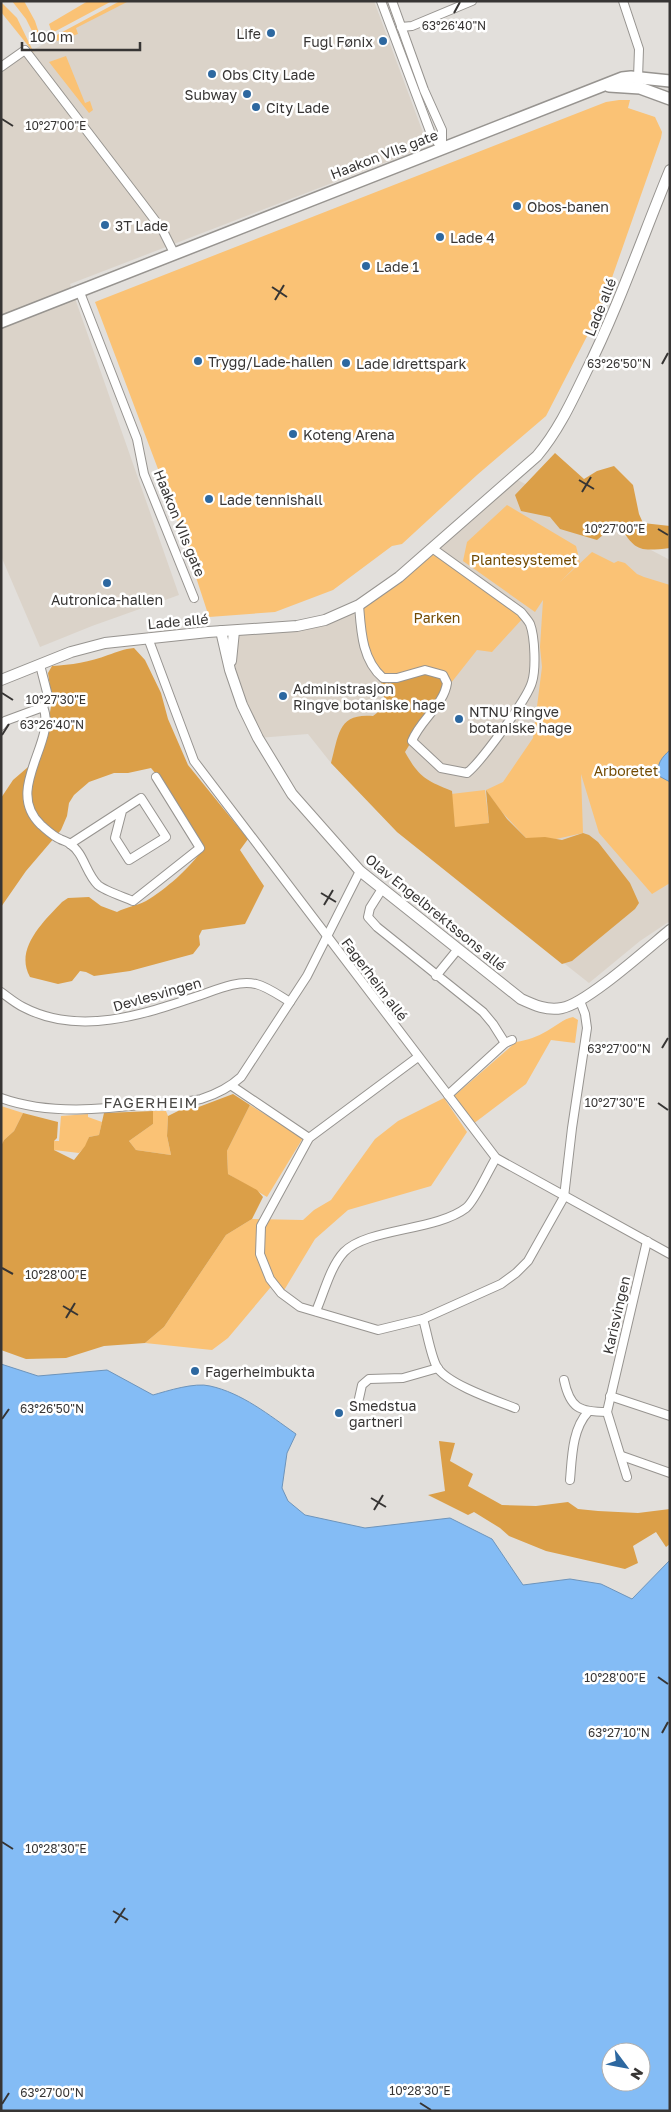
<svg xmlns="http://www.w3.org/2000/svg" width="671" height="2112" viewBox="0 0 671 2112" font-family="'Golos Text',sans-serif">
	<rect width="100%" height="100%" fill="#e2dfdb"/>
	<g fill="#dbd3c9">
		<polygon points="121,1 374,1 428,146 70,284 179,595 92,626 40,647 1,556 1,72 31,51"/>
		<polygon points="512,477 670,560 670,921 640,941 589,983 397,832 331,763 308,734 258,738 230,670 234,631 297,626 359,605"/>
	</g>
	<g fill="#fac275">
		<polygon points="12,1 24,1 35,21 41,39 36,39 26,19"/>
		<polygon points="88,1 112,1 52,33 49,24"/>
		<polygon points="120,1 129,1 76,28 78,34 57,41 53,37"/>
		<polygon points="1,2 17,18 34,53 1,12"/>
		<polygon points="66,56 85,103 90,101 93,110 89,113 49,62"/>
		<polygon points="619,100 630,100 628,108 655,117 662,132 661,138 601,309 546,416 477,475 402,544 392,546 333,590 275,612 209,617 178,522 95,302 606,102"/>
		<polygon points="507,505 576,546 580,562 560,582 592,552 614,563 618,561 625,563 637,574 644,577 670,585 670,883 652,894 599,833 581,774 583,833 556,839 526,838 500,810 486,790 503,782 533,738 542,667 540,647 543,600 535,612 463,561 467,542"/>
		<path d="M428,554L444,558L524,617L492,652L477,650L451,683L445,673L384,675C365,659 364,631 362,608Z"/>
		<polygon points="485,790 489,823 455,828 451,794"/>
		<path d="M573,1017L578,1020L575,1043L551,1040L526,1084L473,1124L453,1097L516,1042C528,1040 537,1037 547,1031C556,1026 563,1019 573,1017Z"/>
		<polygon points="444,1098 467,1132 431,1186 348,1210 315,1239 283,1292 275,1282 228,1338 212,1350 145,1343 164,1327 226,1235 252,1219 303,1220 314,1210 331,1200 375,1139 398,1121"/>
		<polygon points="250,1105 303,1138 267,1197 228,1174 227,1151"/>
		<polygon points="1,1106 23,1113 14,1131 4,1140 1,1148"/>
		<polygon points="153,1111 166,1111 168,1116 167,1136 171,1155 136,1150 129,1141 153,1124"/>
		<polygon points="88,1114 88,1117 102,1122 99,1135 89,1137 86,1146 79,1153 54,1150 54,1141 59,1141 61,1116"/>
	</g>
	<g fill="#db9f48">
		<path d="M555,453L584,479L597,471L614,466L633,485L639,514L643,523L670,526V548C636,552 636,550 617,523L597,540L560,529L550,517L521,511L515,495Z"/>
		<path d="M134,648L145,660L161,693L168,719L188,765L248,839L240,850L264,886L245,924L202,930L199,936L200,945L193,954L130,971L94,976L86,972L80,971L72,981L58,984L30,977C14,949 44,921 62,902L68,898L89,897L101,906L117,912C126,907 136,906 146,901C166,889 189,869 202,850L161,780L151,768L128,773H114L89,782L74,795L69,803L67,816L61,830L26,871L1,907V798L13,780L35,761L45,740L52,701L48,673L52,666C71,665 90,662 108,655C117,652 124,649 134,648Z"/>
		<path d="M425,670L443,675L447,683L405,752C419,777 425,780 452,791L455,827L489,823L486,790L507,819L526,838L545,837L562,840L583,833L589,835L598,842L630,883L639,903L635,909L572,961L562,964L397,832L331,763C339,734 338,713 373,716L386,706L379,674L383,678Z"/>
		<polygon points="233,1094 250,1105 227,1151 228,1174 257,1190 263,1197 252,1219 226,1235 164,1327 145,1343 104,1346 66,1358 26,1359 1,1350 1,1146 4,1140 14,1131 23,1113 58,1122 57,1138 54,1141 54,1150 74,1160 85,1146 89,1137 99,1135 104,1113 153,1111 153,1124 129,1141 136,1150 171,1155 167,1136 168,1116 182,1109 196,1108"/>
		<polygon points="439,1441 455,1443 450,1461 473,1474 468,1486 502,1505 536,1506 568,1502 578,1509 598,1511 638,1513 670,1509 670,1544 666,1547 656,1532 633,1546 638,1563 625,1569 546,1551 509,1536 500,1528 474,1512 468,1515 428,1495 445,1491"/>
	</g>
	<g fill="#84bcf5" stroke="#6d94bb" fill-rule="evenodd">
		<path d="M670,750V782L659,776C656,765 661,758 670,750Z"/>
		<path d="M1,1364L38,1376L107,1370L153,1395C167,1391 195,1382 210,1386C242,1393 269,1415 296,1434L287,1453L282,1488L288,1501L305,1515L365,1528L450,1518L492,1539L523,1585L570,1579L601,1584L632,1599L670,1560V2111H1ZM611,2052H641V2082H611Z"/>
	</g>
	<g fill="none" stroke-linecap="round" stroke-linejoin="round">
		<g stroke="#979490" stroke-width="10">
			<g id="minor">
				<polyline points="381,1 431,134 442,148"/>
				<polyline points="392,1 424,90 442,130 442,148"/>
				<polyline points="623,1 639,49 638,78"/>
				<polyline points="401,27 412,26 472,1"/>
				<polyline points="1,67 25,50 142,203 163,231 174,253"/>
				<polyline points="79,290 137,439 144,474 194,598"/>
				<path d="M359,605C361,631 362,660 383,678H397L425,670L443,675L447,683C444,705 420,720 412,741L441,768L467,773C480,763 528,698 532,682C536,670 535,637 530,624C528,620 524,616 521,612L432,548"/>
				<polyline points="148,638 194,761 496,1158 670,1254"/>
				<path d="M43,707C58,741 3,789 41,825C47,830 53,836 60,839C63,841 67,841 70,844C84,853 86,874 98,885C105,891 124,897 133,901L200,848L156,777"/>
				<polyline points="1,726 5,721 43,707 48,696 40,665"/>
				<polyline points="70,844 141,798 166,837 129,860 115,838 122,811"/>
				<polyline points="382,889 370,908 368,917 377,927 483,1012 493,1024 505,1043"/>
				<polyline points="436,976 458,949"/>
				<path d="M1,992C8,997 15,1003 23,1007C80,1037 145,1014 201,995C218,989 238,980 256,984C268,987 280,996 290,1002"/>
				<polyline points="418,1057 309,1138 261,1226 260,1254 270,1279 281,1293 300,1307 378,1330 423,1319 501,1284 516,1273 528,1261 564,1197 572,1128 587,1028 585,1014 580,1001"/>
				<polyline points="232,1086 309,1138"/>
				<polyline points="448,1095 505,1043 512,1040"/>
				<path d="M1,1098C54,1117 113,1108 167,1102C179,1101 190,1102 201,1099C217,1094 229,1088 241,1077L307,976L360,871"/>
				<path d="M316,1311C324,1293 330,1267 344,1252C367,1228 436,1231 466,1208C475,1201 489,1169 496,1158"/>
				<path d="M423,1319C427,1332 431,1357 437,1367C447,1384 497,1401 515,1408"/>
				<path d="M564,1380C570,1408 579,1412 607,1412"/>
				<polyline points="610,1396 670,1416"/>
				<polyline points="358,1403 362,1385 369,1379 403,1378 438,1368"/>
				<polyline points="622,1456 670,1473"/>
				<polyline points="627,1477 607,1412 647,1241"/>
				<path d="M570,1480C572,1458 572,1429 588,1412"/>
			</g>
		</g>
		<g stroke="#979490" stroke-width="12">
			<g id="tertiary">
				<path d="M221,631L230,670L242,705L258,738L292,794L360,871L521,999C534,1005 547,1011 562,1008C586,1004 648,948 670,930"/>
				<polyline points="231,661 234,631"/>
				<path d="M1,680L71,652L105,643L208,632L297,626L325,620L359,605L399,577L537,456C558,431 571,403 585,374C618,308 642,238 670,170"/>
			</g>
		</g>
		<g stroke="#979490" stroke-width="14">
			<g id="secondary">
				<polyline points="609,86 640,88 670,99"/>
				<polyline points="1,322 622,78 631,77 670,81"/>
			</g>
		</g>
		<use href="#minor" stroke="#fff" stroke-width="8"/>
		<use href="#tertiary" stroke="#fff" stroke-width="10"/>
		<use href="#secondary" stroke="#fff" stroke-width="11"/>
	</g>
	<path fill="none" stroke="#373534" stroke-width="2" d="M454,13L460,2M2,119L13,126M272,287L287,297M275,300L284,285M662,364L668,353M579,480L594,489M582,492L591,477M658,529L668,535M2,693L13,700M2,735L9,724M321,893L336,902M324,905L333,890M662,1048L668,1038M658,1103L668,1110M2,1268L13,1274M63,1306L78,1315M66,1318L75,1303M2,1419L9,1409M371,1498L386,1507M374,1510L383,1495M658,1677L668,1684M662,1733L668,1722M2,1842L13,1849M113,1911L128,1920M115,1923L125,1908M420,2103L431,2110M2,2104L9,2093"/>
	<g fill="#2d68a0" stroke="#fff" stroke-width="2">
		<circle cx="271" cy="33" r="5"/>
		<circle cx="383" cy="41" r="5"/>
		<circle cx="212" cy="74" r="5"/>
		<circle cx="247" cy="94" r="5"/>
		<circle cx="256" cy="107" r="5"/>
		<circle cx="517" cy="206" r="5"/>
		<circle cx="105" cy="225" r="5"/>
		<circle cx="440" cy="237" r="5"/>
		<circle cx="366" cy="266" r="5"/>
		<circle cx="198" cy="361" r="5"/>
		<circle cx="346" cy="363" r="5"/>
		<circle cx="293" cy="434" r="5"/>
		<circle cx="209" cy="499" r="5"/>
		<circle cx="107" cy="583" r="5"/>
		<circle cx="283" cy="696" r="5"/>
		<circle cx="459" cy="719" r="5"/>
		<circle cx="195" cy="1371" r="5"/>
		<circle cx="339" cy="1413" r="5"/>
	</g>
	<g text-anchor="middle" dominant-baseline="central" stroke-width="5" stroke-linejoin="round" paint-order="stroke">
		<g font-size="14" fill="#373534" stroke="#fff" text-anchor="start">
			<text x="261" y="33" text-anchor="end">Life</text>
			<text x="373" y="41" text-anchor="end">Fugl Fønix</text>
			<text x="222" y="74">Obs City Lade</text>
			<text x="237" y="94" text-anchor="end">Subway</text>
			<text x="266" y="107">City Lade</text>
			<text x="527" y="206">Obos-banen</text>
			<text x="115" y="225">3T Lade</text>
			<text x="450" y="237">Lade 4</text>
			<text x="376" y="266">Lade 1</text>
			<text x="208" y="361">Trygg/Lade-hallen</text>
			<text x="356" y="363">Lade idrettspark</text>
			<text x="303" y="434">Koteng Arena</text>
			<text x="219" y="499">Lade tennishall</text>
			<text x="107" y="599" text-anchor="middle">Autronica-hallen</text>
			<text x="293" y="688">Administrasjon<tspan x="293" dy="16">Ringve botaniske hage</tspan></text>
			<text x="469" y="711">NTNU Ringve<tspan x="469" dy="16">botaniske hage</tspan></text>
			<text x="205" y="1371">Fagerheimbukta</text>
			<text x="349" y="1405">Smedstua<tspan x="349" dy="16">gartneri</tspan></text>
		</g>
		<g font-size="14" fill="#373534" stroke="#fff">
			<text transform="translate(384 154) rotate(-21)">Haakon VIIs gate</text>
			<text transform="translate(600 307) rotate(-68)">Lade allé</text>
			<text transform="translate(180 523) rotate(68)">Haakon VIIs gate</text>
			<text transform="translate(178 621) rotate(-5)">Lade allé</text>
			<text transform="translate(436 912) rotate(39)">Olav Engelbrektssons allé</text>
			<text transform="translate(375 979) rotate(53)">Fagerheim allé</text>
			<text transform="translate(157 994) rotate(-16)">Devlesvingen</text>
			<text transform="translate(616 1315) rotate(-77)">Karisvingen</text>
		</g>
		<g font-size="14" fill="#724a02" stroke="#fff">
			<text x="524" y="559">Plantesystemet</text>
			<text x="437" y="617">Parken</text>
			<text x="626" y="770">Arboretet</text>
		</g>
		<g font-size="15" letter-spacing="1" fill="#4b4946" stroke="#fff">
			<text x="151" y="1102">FAGERHEIM</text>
		</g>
	</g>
	<g font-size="12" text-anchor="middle" fill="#373534" stroke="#fff" stroke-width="5" stroke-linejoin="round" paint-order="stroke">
		<text x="454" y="30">63°26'40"N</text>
		<text x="56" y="130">10°27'00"E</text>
		<text x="619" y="368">63°26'50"N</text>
		<text x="615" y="533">10°27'00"E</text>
		<text x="56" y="704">10°27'30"E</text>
		<text x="52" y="729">63°26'40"N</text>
		<text x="619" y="1053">63°27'00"N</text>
		<text x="615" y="1107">10°27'30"E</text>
		<text x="56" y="1279">10°28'00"E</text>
		<text x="52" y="1413">63°26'50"N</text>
		<text x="615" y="1682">10°28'00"E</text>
		<text x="619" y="1737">63°27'10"N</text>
		<text x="56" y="1853">10°28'30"E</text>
		<text x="420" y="2095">10°28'30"E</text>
		<text x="52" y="2097">63°27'00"N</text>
	</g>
	<rect width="671" height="2112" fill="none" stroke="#373534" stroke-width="5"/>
	<g transform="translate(626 2067) rotate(122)"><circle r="24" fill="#ffffff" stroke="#afaeae"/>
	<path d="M0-4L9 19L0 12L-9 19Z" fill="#2d68a0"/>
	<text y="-8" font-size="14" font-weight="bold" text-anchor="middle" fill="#373534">N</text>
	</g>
	<path d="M22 42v8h118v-8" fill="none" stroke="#373534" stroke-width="2.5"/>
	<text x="30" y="42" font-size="15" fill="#373534" stroke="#ffffff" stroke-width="4" paint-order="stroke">100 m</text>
</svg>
